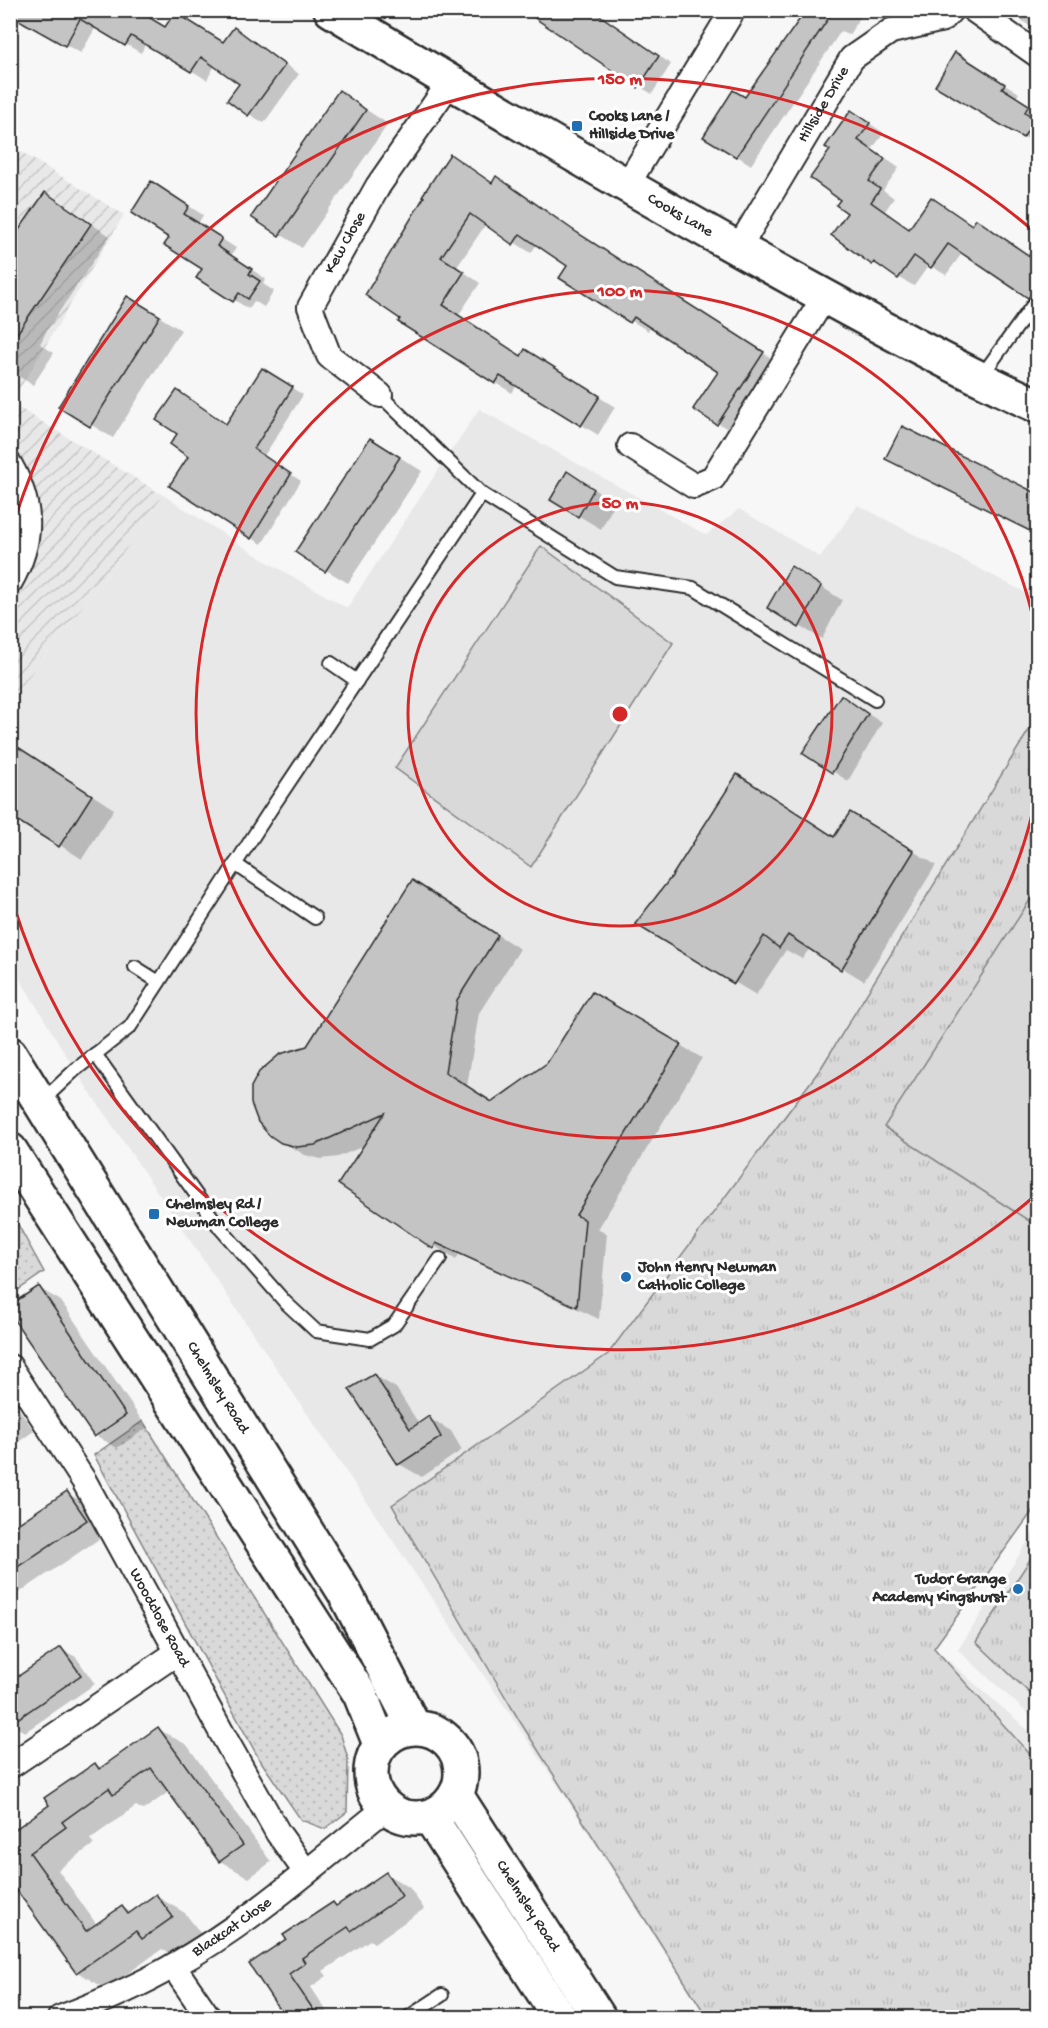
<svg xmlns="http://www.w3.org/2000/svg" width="1048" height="2028" viewBox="0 0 1048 2028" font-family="'Gochi Hand',sans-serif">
	<defs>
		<pattern id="industrial-furrows" width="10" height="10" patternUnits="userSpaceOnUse" patternTransform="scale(1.5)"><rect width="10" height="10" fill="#e8e8e8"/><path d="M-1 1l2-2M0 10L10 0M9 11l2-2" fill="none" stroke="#c7c7c7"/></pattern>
		<pattern id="grass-dots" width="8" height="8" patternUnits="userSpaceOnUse" patternTransform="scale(1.5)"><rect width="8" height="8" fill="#d9d9d9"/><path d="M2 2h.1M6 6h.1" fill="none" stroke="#bababa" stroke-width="1.8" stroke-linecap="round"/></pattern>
		<pattern id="park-tufts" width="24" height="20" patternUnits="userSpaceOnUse" patternTransform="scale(1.5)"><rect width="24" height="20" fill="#d9d9d9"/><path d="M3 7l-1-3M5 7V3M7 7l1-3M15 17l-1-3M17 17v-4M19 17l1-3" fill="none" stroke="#bababa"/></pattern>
	</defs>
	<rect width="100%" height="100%" fill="#f7f7f7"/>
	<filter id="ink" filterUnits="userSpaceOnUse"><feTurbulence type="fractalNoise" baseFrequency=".0167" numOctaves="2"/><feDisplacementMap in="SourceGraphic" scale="12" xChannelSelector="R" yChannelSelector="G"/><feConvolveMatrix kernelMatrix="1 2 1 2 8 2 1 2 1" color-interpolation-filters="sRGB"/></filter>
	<g filter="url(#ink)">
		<g fill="#e8e8e8">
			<polygon points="479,409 706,535 739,509 820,557 858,505 1026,593 1037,575 1037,1485 934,1648 1037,1738 1037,2017 706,2017 559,1787 75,1070 11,964 11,700 120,558 163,495 264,560 347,608"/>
			<polygon points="1037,1527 1037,1722 958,1650"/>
		</g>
		<polygon fill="url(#industrial-furrows)" points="10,145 124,215 11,403 163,495 120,558 11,700"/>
		<g fill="url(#grass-dots)" stroke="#828282" stroke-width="1.5">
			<polygon points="10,1210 44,1272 11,1295 10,1295"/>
			<polygon points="143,1421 341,1735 348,1759 347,1812 325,1829 301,1820 258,1757 94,1455"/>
		</g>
		<g fill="url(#park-tufts)" stroke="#828282" stroke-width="1.5">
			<polygon points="1037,717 1037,1505 934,1648 1037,1762 1037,2017 707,2017 519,1720 392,1505 608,1354 821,1068"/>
			<polygon points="1037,1549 1037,1700 976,1642"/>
		</g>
		<g fill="#d9d9d9" stroke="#828282" stroke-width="1.5">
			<polygon points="541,546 673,643 531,867 395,768"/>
			<polygon points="1037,889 1037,1226 884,1127"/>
		</g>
		<g fill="#0003">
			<polygon points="10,10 166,29 224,44 235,29 299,74 264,123 249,114 241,84 215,65 207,80 146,43 141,53 96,27 81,53 10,16"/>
			<polygon points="592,10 671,64 652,94 639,86"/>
			<polygon points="808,10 864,10 849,35 841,31 751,165 706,136 746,99"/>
			<polygon points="1007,10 1038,10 1038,31 1031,27"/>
			<polygon points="970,62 1019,93 1016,98 1038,111 1038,145 937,85"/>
			<polygon points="339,92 388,124 302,248 254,217"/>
			<polygon points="852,112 884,133 872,149 899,168 883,190 894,198 885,211 910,229 973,226 977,221 992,229 1038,261 1038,301 963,252 946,275 929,265 914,286 873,263 842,199 832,150"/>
			<polygon points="451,156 493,183 497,178 513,187 593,244 779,363 734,433 718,423 720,371 651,326 648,331 561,277 569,266 537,244 531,253 486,224 457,267 480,283 458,316 522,357 542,361 615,407 598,435 517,385 512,393 400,322"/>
			<polygon points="167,192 203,215 198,224 236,248 231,256 266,279 263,284 274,291 264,307 254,301 249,309 198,278 204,269 171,238"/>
			<polygon points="45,194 110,236 47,330 40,344 54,353 33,385 10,371 10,246"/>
			<polygon points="150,311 181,330 113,438 60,406"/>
			<polygon points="273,376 303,395 264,456 301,481 262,544 252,538 191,456 179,434 227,425"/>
			<polygon points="393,453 422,471 348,583 326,570"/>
			<polygon points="589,486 615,503 601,529 552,500"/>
			<polygon points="792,568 842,600 822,639 769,608"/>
			<polygon points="842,697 882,723 848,781 804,753"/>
			<polygon points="27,753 114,809 82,859 10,814"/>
			<polygon points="873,827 936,865 864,981 810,948 802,959 786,950 756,995 638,924 835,838"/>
			<polygon points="434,895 520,949 479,1013 467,1086 493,1103 549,1064 593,994 702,1058 598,1229 607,1234 599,1319 459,1254 456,1260 340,1183 366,1145 338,1157 321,1159 305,1155 282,1142 308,1047"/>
			<polygon points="39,1288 61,1301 147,1428 117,1448 95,1435"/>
			<polygon points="374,1375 396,1388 419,1424 429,1418 451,1431 462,1450 422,1477 399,1464"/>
			<polygon points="10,1403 17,1406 34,1431 10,1448"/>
			<polygon points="67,1493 90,1506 108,1533 10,1599 10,1531"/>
			<polygon points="61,1649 76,1657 95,1684 25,1732 10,1724 10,1684"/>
			<polygon points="158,1729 187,1745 271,1862 249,1878 220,1861 170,1791 143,1810 136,1806 90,1839 94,1844 58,1870 97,1925 122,1907 132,1913 156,1896 185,1913 201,1934 172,1955 162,1949 106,1989 77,1972 10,1878 51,1805 95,1764 102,1768"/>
			<polygon points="386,1874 409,1887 424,1909 374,1943 370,1940 323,1971 327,1976 311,1987 331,2018 287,2018 288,1940 333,1904 338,1907"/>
		</g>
		<g fill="#c4c4c4" stroke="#2b2b2b" stroke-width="1.5">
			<polygon points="10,10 137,10 165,27 175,12 223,42 234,27 285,65 248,116 227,100 239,84 201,57 191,72 131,36 125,46 80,19 65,46 10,15"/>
			<polygon points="523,10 592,10 659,56 638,88"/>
			<polygon points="806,10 834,10 736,157 703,137 733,90 745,97"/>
			<polygon points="955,52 1005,84 1002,88 1029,105 1025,112 1035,119 1023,138 935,86"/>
			<polygon points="339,90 366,110 279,236 251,217"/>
			<polygon points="851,110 870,123 858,140 885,159 869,181 880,189 871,202 909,229 931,197 972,225 976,219 1038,262 1038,287 1028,298 948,244 931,268 914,256 898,279 874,262 872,265 831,235 847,213 836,205 840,200 810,178 830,150 825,147"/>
			<polygon points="450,154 492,183 496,176 576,232 764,352 717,425 693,409 718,372 634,317 630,323 559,278 567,266 520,234 513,245 470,214 441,257 464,272 443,305 521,356 525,349 600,396 581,426 500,376 495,384 398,322 400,319 365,295 424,197 422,196"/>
			<polygon points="151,181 189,206 184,214 222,238 217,246 252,269 249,274 260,281 248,299 239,293 233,302 196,278 202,269 164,245 169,238 131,213"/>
			<polygon points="45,192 91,224 10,344 10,243"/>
			<polygon points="127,296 160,316 90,427 58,407"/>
			<polygon points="262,368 293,387 254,449 291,474 251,539 169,486 188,457 170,444 177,434 156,420 177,390 226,424"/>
			<polygon points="902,426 1038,494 1038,535 885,459"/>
			<polygon points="370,438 400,457 325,572 295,552"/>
			<polygon points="567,471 594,489 578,517 550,500"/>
			<polygon points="791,566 821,586 799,628 767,608"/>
			<polygon points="841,695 868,714 832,773 802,753"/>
			<polygon points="10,742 92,795 59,847 10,816"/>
			<polygon points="737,774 834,837 850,812 914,851 841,970 788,935 779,948 764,936 734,984 635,924 672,876"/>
			<polygon points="412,880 498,935 457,1000 445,1072 492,1102 547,1063 592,992 681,1044 576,1215 585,1220 577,1307 436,1243 433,1249 338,1184 385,1113 315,1145 297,1147 281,1143 269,1135 258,1122 251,1103 251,1087 259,1072 280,1054 307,1046"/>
			<polygon points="39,1286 126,1415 94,1437 10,1314 10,1305"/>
			<polygon points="374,1374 410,1429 429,1416 441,1437 398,1465 349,1389"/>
			<polygon points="67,1491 87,1520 10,1572 10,1529"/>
			<polygon points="61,1647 81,1675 10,1724 10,1682"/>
			<polygon points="158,1727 243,1845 219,1862 151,1768 113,1795 109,1788 62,1822 66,1827 30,1853 86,1931 122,1906 128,1914 156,1894 173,1917 142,1939 136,1931 76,1973 10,1881 10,1826 14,1830 49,1805 44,1798 95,1763 99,1769"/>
			<polygon points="386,1872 402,1896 351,1931 348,1927 302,1958 305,1963 289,1974 319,2018 285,2018 249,1964 286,1939 283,1935 333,1902 336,1906"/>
		</g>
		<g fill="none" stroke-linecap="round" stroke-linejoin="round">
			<g stroke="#2b2b2b" stroke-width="16">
				<g id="lane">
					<polyline points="980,378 1038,298"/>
					<polyline points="380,395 482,494"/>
					<polyline points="331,663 357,681"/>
					<polyline points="235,864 315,918"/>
					<polyline points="135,967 159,982"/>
					<polyline points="95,1054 220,1228 285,1302 316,1331 370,1339 394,1325 440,1259"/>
					<polyline points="41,1102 75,1070 130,1027 271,809 482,494 615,577 693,588 875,700"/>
					<polyline points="407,2018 442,1995"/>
				</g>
			</g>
			<g stroke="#2b2b2b" stroke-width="28">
				<g id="street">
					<polyline points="974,10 1038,55"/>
					<polyline points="627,185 733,10"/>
					<path id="s1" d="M738,249L852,58L891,31L943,19L951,10"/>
					<path id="s2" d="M380,395L329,356L310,307L378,186L450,82"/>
					<polyline points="630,446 694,486 713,478 825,296"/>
					<path d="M10,465C33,506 33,541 10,582"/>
					<path id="s3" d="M10,1367L84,1481L224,1737L278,1833L306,1872"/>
					<polyline points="10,1766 178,1652"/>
					<polyline points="173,1966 209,2018"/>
					<path id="s4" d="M60,2018C99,2003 137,1987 173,1966C250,1923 317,1863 386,1808"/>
				</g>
			</g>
			<g stroke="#2b2b2b" stroke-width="38">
				<g id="secondary">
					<path id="s5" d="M331,10C484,103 638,194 795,280C875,324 955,368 1038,406"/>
					<path id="s6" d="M10,1054L346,1595L414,1727"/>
					<polyline points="10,1150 360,1694 380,1744"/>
					<circle cx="416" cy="1773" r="45"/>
					<path id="s7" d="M456,1795L599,2018"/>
					<polyline points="430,1817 560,2018"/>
				</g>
			</g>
			<use href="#lane" stroke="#fff" stroke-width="12"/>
			<use href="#street" stroke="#fff" stroke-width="24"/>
			<use href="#secondary" stroke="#fff" stroke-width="33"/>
		</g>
	</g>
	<g fill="none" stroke="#d62828" stroke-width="3">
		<circle cx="620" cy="714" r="212"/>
		<path d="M1037 791A424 424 0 1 1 1037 637"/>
		<path d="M1037 1194A636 636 0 0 1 12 900M12 528A636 636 0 0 1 1037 234"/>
	</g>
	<g fill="#1f6fb2" stroke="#fff" stroke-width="2">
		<rect x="571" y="120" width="12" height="12" rx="3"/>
		<rect x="148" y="1208" width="12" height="12" rx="3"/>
		<circle cx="626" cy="1277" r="6"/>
		<circle cx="1018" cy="1589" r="6"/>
	</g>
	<g text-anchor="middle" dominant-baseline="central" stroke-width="6" stroke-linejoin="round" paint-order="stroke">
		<g font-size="16" fill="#2b2b2b" stroke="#fff">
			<text stroke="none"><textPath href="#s1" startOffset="168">Hillside Drive</textPath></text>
			<text stroke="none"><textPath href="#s5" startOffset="405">Cooks Lane</textPath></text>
			<text stroke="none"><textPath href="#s2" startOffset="190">Kew Close</textPath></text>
			<text stroke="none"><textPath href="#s6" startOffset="393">Chelmsley Road</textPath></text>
			<text stroke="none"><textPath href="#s3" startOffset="292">Woodclose Road</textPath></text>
			<text stroke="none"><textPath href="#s7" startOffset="132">Chelmsley Road</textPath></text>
			<text stroke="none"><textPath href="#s4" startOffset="195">Blackcat Close</textPath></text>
		</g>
		<g font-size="16" font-weight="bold" fill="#2b2b2b" stroke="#fff" text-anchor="start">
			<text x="589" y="117">Cooks Lane /<tspan x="589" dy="18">Hillside Drive</tspan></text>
			<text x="166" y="1205">Chelmsley Rd /<tspan x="166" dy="18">Newman College</tspan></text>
			<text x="638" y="1268">John Henry Newman<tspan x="638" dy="18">Catholic College</tspan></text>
			<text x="1006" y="1580" text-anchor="end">Tudor Grange<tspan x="1006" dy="18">Academy Kingshurst</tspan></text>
		</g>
	</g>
	<circle cx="620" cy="714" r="9" fill="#d62828" stroke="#fff" stroke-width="3"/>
	<g font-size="18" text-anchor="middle" font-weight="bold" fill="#d62828" stroke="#fff" stroke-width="6" stroke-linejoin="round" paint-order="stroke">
		<text x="620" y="84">150 m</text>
		<text x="620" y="296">100 m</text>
		<text x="620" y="508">50 m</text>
	</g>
	<rect width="1048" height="2028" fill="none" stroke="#fff" stroke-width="36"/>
	<rect x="18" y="18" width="1012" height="1992" fill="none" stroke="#2b2b2b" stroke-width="2" filter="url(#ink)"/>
</svg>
